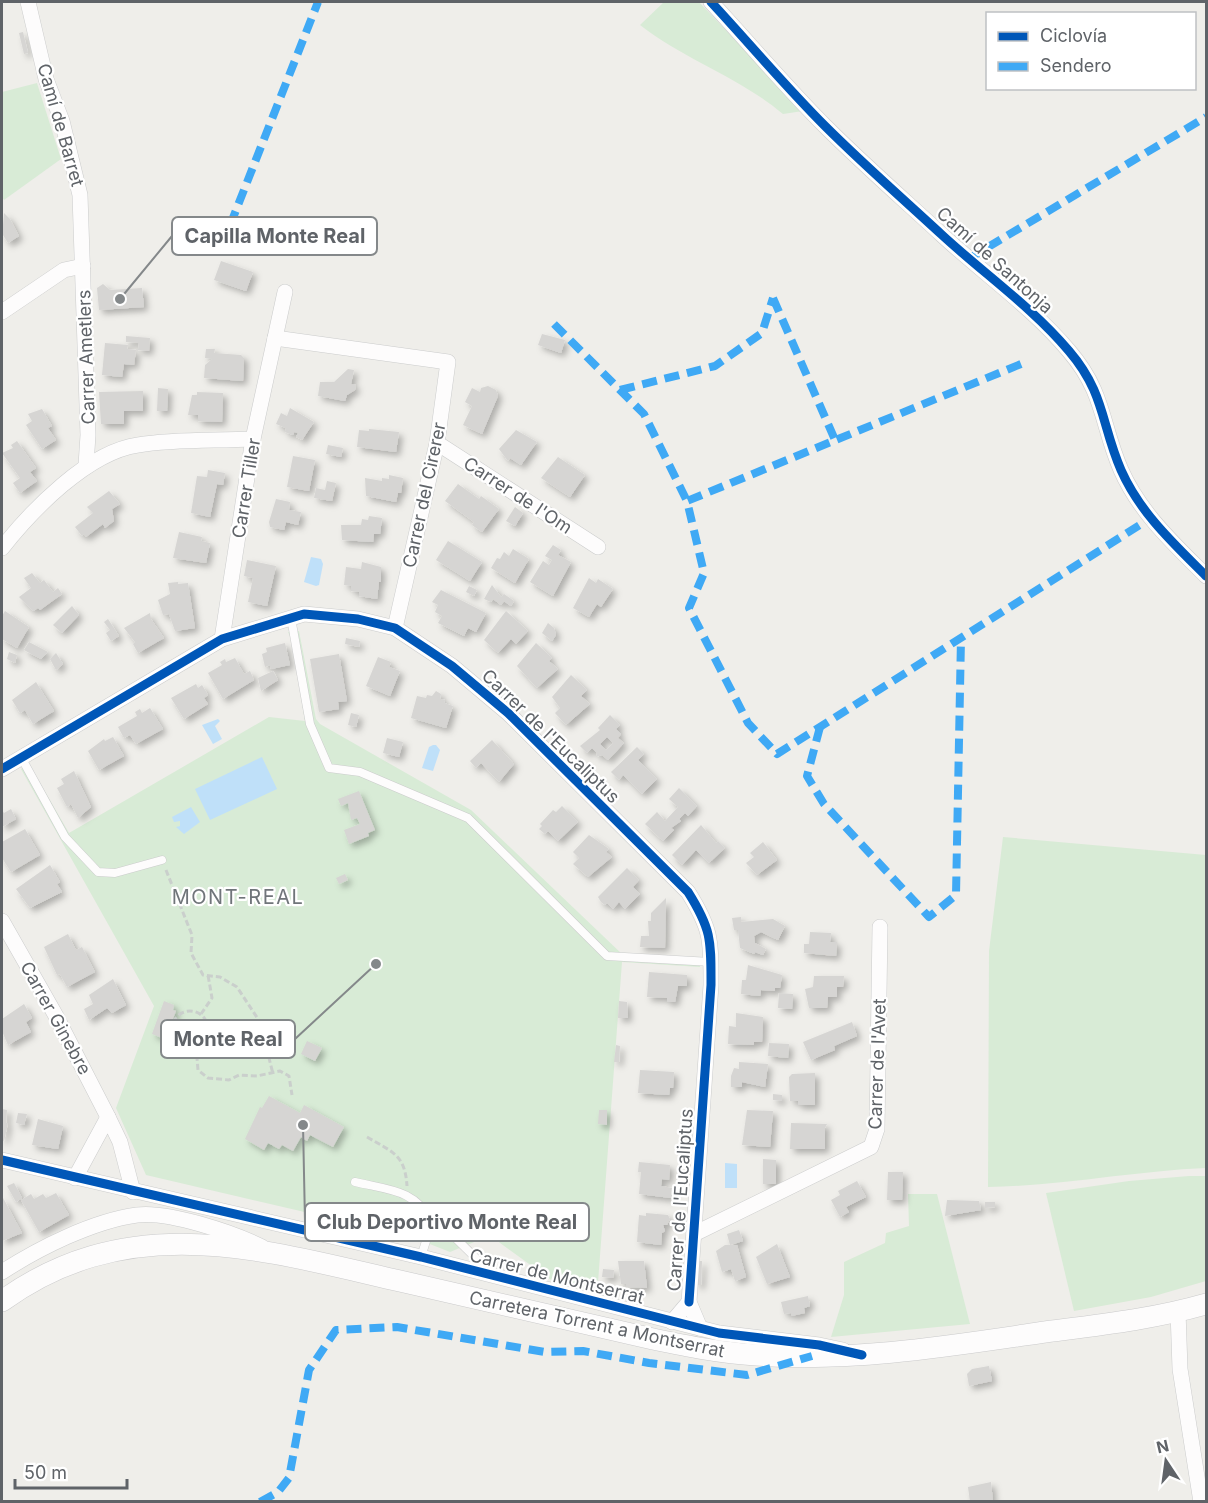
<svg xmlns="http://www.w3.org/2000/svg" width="1208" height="1503" viewBox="0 0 1208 1503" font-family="Inter,sans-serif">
	<defs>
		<filter id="shadow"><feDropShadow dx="4" dy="4" stdDeviation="3" flood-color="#0004"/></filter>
	</defs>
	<rect width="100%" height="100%" fill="#efeeea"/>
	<g fill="#d8ebd6">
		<path d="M664,2H699L803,111L783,114C739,77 685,60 640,25Z"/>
		<polygon points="37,83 61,159 4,200 2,197 2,92"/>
		<polygon points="299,631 316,719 320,724 471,810 623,955 699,959 700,967 622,962 597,1296 583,1303 496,1240 479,1240 450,1252 412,1237 146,1175 116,1108 154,1006 21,769 29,764 69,833 269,717 305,721 292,640 288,632"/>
		<path d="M1003,837L1206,855V1168C1133,1171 1061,1186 988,1187L989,951Z"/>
		<polygon points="1189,1176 1206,1176 1206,1281 1151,1297 1074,1311 1046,1193 1129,1181"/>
		<polygon points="908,1194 937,1194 970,1324 831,1337 844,1295 844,1262 885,1243 886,1233 909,1226"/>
	</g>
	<g fill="#bfe0f9">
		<polygon points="311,557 321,559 323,564 319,585 316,586 304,582"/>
		<polygon points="218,719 220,721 215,726 222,739 213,744 202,725"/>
		<polygon points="433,745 436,745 440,750 433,771 422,768 429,747"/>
		<polygon points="262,757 277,789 210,820 195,789"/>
		<polygon points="191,807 200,822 184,834 176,827 180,826 180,821 174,822 172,817"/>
		<polygon points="725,1163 737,1164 737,1188 725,1188"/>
	</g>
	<g fill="#d6d5d3" fill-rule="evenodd" filter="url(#shadow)">
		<polygon points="23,32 28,53 24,54 19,33"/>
		<polygon points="4,213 10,219 19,236 8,243 3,235 2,237"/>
		<polygon points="221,261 253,272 246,291 214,280"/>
		<polygon points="103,284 110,290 142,288 144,307 99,310 97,288"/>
		<polygon points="542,334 565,340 561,353 538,345"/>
		<polygon points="126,336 150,338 149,351 138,350 139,343 126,342"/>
		<polygon points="105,343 128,345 127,349 136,350 134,365 124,364 122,377 102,375"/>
		<polygon points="206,349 215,349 214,353 241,355 244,358 243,381 204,378 205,365 212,359 205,358"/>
		<polygon points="348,369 354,370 351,384 356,385 355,390 347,395 345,401 318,396 320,382 334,382"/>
		<polygon points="488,386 496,390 498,396 482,434 463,425 472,406 465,402 472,388 480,392 481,388"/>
		<polygon points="158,388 168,389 167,411 157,411"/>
		<polygon points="143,391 143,411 124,411 124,424 101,424 99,392"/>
		<polygon points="197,392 223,393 222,422 198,421 198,415 188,415 192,395 197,395"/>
		<polygon points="290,408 314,422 302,440 296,437 298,433 294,432 293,435 285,432 286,428 276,424 281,413 287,416"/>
		<polygon points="42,409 52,426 48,428 56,440 42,449 26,425 32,421 28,414"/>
		<polygon points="369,429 399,432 396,452 357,447 359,430 369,431"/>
		<polygon points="516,430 537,442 521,465 510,458 508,461 499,449"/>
		<polygon points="17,441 36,468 30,472 37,481 20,493 13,483 20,478 2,453 13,448 11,445"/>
		<polygon points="328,445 343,448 341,457 326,454"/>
		<polygon points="293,456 315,460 309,491 287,487"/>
		<polygon points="558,457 585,475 570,497 541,478"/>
		<polygon points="208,470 225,473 223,485 217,484 210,517 191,513 197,476 207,477"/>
		<polygon points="389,475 403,478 401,493 398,493 396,502 366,496 365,478 382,481 382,478 389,479"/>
		<polygon points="327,481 336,483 332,501 314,498 316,488 325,490"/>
		<polygon points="458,484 479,499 481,496 499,509 482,532 472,525 474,522 445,501"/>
		<polygon points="109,491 120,504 112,509 114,521 105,528 103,524 86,537 84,534 82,536 75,527 93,513 87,507"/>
		<polygon points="276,499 290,502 289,510 301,512 298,525 286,522 284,530 270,527 269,522"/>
		<polygon points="515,507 523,513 515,526 506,521"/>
		<polygon points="369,516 382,518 380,534 374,534 373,542 342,540 341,525 361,525 362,519 368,520"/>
		<polygon points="179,532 202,537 201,541 210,543 206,563 173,558"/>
		<polygon points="448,541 482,562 470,581 436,560"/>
		<polygon points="553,545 561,550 558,555 571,562 553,596 530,582 543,561 549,565 552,560 545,556"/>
		<polygon points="513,549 529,559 515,583 491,568 497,558 500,559 504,552 509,556"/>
		<polygon points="247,560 276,566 267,606 248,602 253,578 244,576"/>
		<polygon points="362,562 381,567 381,582 379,582 377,599 359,596 359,592 351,591 351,586 344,585 346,567 361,569"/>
		<polygon points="32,573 40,583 44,580 53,592 58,588 62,594 40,610 38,608 33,611 19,597 31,588 24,578"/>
		<polygon points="589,578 596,583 598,579 613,589 601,607 597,604 589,617 573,608"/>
		<polygon points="178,582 178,584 188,583 195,628 175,631 169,614 163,615 158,600 170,594 168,583"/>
		<polygon points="492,585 501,597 504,594 514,601 511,606 504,601 501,605 493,599 491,602 484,599"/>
		<polygon points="469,586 477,590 474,596 466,592"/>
		<polygon points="441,590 486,613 476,632 468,628 464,636 438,623 442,616 435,612 438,605 432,602"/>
		<polygon points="72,606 79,615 62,633 53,625"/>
		<polygon points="5,611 29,627 17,648 2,639 2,616"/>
		<polygon points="506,611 528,631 516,644 511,639 498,653 484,640"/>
		<polygon points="150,613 151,619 164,638 138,653 133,644 135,642 124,628"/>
		<polygon points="108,619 119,636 111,641 106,633 110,630 104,622"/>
		<polygon points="548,623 554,628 556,635 552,641 542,633"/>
		<polygon points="346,638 360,641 359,647 345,644"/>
		<polygon points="29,642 48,652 41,659 24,650"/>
		<polygon points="285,643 290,665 271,669 270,665 265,667 262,654 267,652 266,648"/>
		<polygon points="536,643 552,658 549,661 558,669 537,688 517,666"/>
		<polygon points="9,652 17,655 15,663 7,659"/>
		<polygon points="56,653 63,664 56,670 50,659"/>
		<polygon points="339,654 347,701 338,702 339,709 319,712 310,659"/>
		<polygon points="378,657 391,662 389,667 400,671 390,696 366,686"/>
		<polygon points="235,658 244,674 250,671 254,680 223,699 208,673 222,665 220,662 225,659 226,662"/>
		<polygon points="273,671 278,680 261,691 258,678"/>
		<polygon points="571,675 587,690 581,696 590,704 566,725 555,713 560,708 552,697"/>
		<polygon points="36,682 54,711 33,724 25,710 20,713 12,700"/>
		<polygon points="196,684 198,688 202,685 208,695 204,698 208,704 184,719 171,698"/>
		<polygon points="436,691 441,694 440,699 445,700 444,703 453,706 446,728 411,718 417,696 426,698 427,695 432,696"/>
		<polygon points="150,708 163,729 136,744 130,735 124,738 118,727 137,716 135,712 140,709 142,713"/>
		<polygon points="351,713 359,715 356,727 348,725"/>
		<path d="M610,715L620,725L616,729L621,734L618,738L624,743L608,760L602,755L596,757L597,753L592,748L587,753L580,746L600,730L598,728ZM607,737L613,743L606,750L600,744Z"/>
		<polygon points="113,737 124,756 99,770 88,751 104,739 105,741"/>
		<polygon points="387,738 403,742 399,757 383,753"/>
		<polygon points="492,740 514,764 499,782 481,763 476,768 470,761"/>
		<polygon points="637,747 644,754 638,760 657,779 642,794 623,775 619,780 611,772"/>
		<polygon points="74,771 91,807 78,818 71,804 67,807 57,788 64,784 61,779"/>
		<polygon points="679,788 697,806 688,816 685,813 679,819 681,821 671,828 674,830 663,841 645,824 657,812 665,821 678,807 669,799"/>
		<polygon points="359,791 375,830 368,833 369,836 349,844 344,830 360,824 357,818 351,820 348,803 341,806 338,799"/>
		<polygon points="562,806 578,822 558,841 548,831 545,834 539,829 542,826 540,824 553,810 556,812"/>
		<polygon points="11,809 16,819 2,827 2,810 4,813"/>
		<polygon points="701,825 716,843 718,841 725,848 709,863 696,850 682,865 672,855"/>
		<polygon points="25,829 40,855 11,872 2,858 2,842"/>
		<polygon points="589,835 609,849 606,852 612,857 588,877 573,864 579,858 573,852"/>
		<polygon points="763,842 777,860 757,875 746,863 754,857 750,853"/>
		<polygon points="50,865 60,882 57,884 62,892 30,908 16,889"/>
		<polygon points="627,868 639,880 633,887 640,894 625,909 619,902 613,909 607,903 605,905 601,902 598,897"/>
		<polygon points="345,874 348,880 339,884 336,878"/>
		<polygon points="666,898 665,948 640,947 641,936 649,936 648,921 651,921 651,913"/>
		<polygon points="741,917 741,922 773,919 785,926 778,940 761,932 754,936 755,943 766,949 763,955 755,952 754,954 740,948 738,930 734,930 732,918"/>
		<polygon points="810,932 831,933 830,942 837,942 836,956 804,953 804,944 809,944"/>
		<polygon points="68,934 76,950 82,947 95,972 67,987 60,974 57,975 44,947"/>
		<polygon points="748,965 782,975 780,988 775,988 775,991 761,990 760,996 741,994 742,980 746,980"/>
		<polygon points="649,972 687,975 687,986 678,986 675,1002 667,1002 667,998 647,997"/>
		<polygon points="814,976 844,976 843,987 837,987 837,997 828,997 827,1008 809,1008 805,989 813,987"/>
		<polygon points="113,979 126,1005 112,1013 107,1008 89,1020 84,1009 93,1004 89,995"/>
		<polygon points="779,993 793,994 792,1009 778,1008"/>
		<polygon points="164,1001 174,1005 173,1010 176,1011 168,1032 165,1031 162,1038 152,1034"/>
		<polygon points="619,1001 627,1002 628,1018 618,1018"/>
		<polygon points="24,1004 32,1018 26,1022 31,1032 8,1045 2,1031 2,1019"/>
		<polygon points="736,1013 763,1017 762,1042 754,1042 754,1045 728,1044 729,1026 736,1027"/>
		<polygon points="852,1022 857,1036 834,1046 835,1050 811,1060 803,1042"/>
		<polygon points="307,1041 322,1048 315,1061 301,1054"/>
		<polygon points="769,1043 789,1044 788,1058 768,1056"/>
		<polygon points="616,1045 620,1046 619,1062 614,1062"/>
		<polygon points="739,1062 768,1064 765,1087 742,1082 742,1087 731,1087 731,1076 734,1068 739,1069"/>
		<polygon points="640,1070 674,1072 673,1088 670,1088 669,1095 638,1093"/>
		<polygon points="815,1073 815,1105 798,1105 798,1101 790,1101 789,1077 792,1074"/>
		<polygon points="773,1094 782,1095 782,1101 773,1100"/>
		<polygon points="269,1096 300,1113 304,1105 344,1127 333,1147 310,1135 307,1141 301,1137 293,1151 282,1145 279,1149 268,1143 264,1150 245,1139 260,1107 262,1108"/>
		<polygon points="2,1109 7,1110 6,1123 8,1123 4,1141 2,1140"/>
		<polygon points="599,1110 607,1110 607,1125 598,1124"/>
		<polygon points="747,1110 773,1111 770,1147 742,1145"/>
		<polygon points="18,1113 27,1114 24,1125 16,1123"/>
		<polygon points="38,1119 63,1126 58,1149 32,1145"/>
		<polygon points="791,1123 827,1124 825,1128 825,1149 790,1149"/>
		<polygon points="763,1159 776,1160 776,1184 763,1184"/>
		<polygon points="639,1162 670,1165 669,1180 662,1179 661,1186 672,1188 671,1198 639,1194 641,1172 638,1172"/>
		<polygon points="888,1172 903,1172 902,1200 887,1200"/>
		<polygon points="857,1181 866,1197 846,1207 849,1212 840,1217 831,1200 840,1195 838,1191"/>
		<polygon points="14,1183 22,1198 16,1202 7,1186"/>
		<polygon points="56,1193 69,1215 39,1232 21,1200 31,1194 34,1199 43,1194 46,1198"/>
		<polygon points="2,1196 22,1233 2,1241"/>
		<polygon points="947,1200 979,1201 981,1210 945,1216"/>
		<polygon points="985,1202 995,1202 995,1207 985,1208"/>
		<polygon points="646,1213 668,1215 670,1219 667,1225 663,1225 665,1231 662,1233 661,1245 637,1242 639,1215 646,1216"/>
		<polygon points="739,1230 743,1241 730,1245 727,1234"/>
		<polygon points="777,1244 790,1277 767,1284 756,1257"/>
		<polygon points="725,1245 737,1245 746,1277 735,1281 731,1269 722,1272 716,1251"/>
		<polygon points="618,1261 644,1261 647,1288 626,1287 626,1284 621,1284"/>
		<polygon points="699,1261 702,1261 701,1285 696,1285"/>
		<polygon points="603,1269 614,1270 613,1278 602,1277"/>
		<polygon points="808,1296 810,1306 804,1308 805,1313 791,1316 791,1313 784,1314 781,1302"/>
		<polygon points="989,1366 992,1381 969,1386 967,1374 972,1369"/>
		<polygon points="991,1482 993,1502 970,1502 968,1487"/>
	</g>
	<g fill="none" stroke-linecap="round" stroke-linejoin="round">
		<g stroke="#cbcccc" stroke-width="9">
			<g id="lane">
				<polyline points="291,618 310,724 329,768 360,772 468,818 607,956 711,962"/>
				<polyline points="21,757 65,837 98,872 115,873 162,860"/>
				<path d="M355,1182C388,1190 415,1189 432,1222L421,1257"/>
				<polyline points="429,1212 489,1271"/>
			</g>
		</g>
		<g stroke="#cbcccc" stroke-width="16">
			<g id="street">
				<polyline points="28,2 46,79 62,121 80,195 88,435 86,465"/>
				<path d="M711,2C749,43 785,86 825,126C862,163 902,198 941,234C983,273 1032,307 1069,351C1105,393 1101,424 1121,470C1140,513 1174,544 1206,576"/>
				<polyline points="2,312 64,270 83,266"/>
				<polyline points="275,338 448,362 437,443 395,628"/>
				<polyline points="437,443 598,547"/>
				<path d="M2,548C32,510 88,452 138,445C175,439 215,441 253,439"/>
				<polyline points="222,639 253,439 285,292"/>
				<path d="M2,769L222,639L304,614L358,619L395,628L452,666L508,713L688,892C712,930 711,941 711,985L689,1302"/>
				<polyline points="2,921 56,1016 108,1117"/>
				<polyline points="2,1160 421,1257 719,1333 819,1345 843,1350"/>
				<polyline points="75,1178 108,1117 120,1142 133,1192"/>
				<polyline points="694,1234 871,1147 877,1129 880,927"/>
				<path d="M2,1272C39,1248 93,1221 137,1215C169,1211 234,1233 262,1247"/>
				<polyline points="1178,1311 1180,1369 1201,1502"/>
				<polyline points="672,1322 689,1302 700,1328"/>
			</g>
		</g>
		<g stroke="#cacacb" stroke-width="22">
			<path id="secondary" d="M2,1301C130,1209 260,1249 400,1281C484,1300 568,1320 653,1339C687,1346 721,1353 756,1355C853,1362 950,1346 1045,1332C1099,1325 1154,1319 1206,1304"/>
		</g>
		<g stroke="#cacfcc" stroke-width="3" stroke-dasharray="6 3" stroke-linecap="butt">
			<polyline points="166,870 192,935 191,953 203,975 220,977 237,987 260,1022 296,1033"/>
			<circle cx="190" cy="1029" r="18"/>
			<polyline points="201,1014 212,998 208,975"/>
			<polyline points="260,1022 273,1074"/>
			<polyline points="196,1046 198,1070 208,1078 229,1080 239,1075 257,1076 280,1071 289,1076 292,1095"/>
			<path d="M367,1137C392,1152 405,1154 407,1186"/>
		</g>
		<use href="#lane" stroke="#fdfcfc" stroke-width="8"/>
		<use href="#street" stroke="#fdfcfc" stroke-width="15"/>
		<use href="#secondary" stroke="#fdfcfc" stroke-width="21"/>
		<g stroke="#3fa9f5" stroke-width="8" stroke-dasharray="15 8" stroke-linecap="butt">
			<polyline points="241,244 229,228 318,2"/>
			<polyline points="968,259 1206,117"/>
			<polyline points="773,298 835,440"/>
			<polyline points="554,324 644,414 687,501"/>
			<polyline points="1021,364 687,501 704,573 689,608 748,723 777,754 1151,518"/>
			<polyline points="620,390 715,366 762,333 773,298"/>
			<polyline points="820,727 807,776 824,804 929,917 956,895 961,638"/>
			<polyline points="260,1502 278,1492 289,1478 309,1370 336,1330 397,1327 545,1352 583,1351 649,1363 747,1375 812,1356"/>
		</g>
		<g stroke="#fff" stroke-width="13">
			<g id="cycleway">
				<path d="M711,2C749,43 785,86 825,126C862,163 902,198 941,234C983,273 1032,307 1069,351C1105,393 1101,424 1121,470C1140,513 1174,544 1206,576"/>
				<path d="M2,769L222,639L304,614L358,619L395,628L452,666L508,713L688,892C712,930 711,941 711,985L689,1302"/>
				<polyline points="2,1160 421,1257 719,1333 819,1345 862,1355"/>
			</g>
		</g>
		<use href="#cycleway" stroke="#0057b8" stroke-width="9"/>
	</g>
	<g text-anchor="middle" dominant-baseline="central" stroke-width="4.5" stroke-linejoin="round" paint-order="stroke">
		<g font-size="18" fill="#5f6368" stroke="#fff">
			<text transform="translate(61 125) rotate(74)">Camí de Barret</text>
			<text transform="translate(995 260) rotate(42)">Camí de Santonja</text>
			<text transform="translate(86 357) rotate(-92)">Carrer Ametlers</text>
			<text transform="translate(246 488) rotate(-81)">Carrer Tiller</text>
			<text transform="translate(424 495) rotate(-78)">Carrer del Cirerer</text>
			<text transform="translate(518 495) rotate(33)">Carrer de l'Om</text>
			<text transform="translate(551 736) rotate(44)">Carrer de l'Eucaliptus</text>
			<text transform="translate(56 1018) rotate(61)">Carrer Ginebre</text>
			<text transform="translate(877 1064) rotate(-88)">Carrer de l'Avet</text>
			<text transform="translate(680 1200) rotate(-86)">Carrer de l'Eucaliptus</text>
			<text transform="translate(557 1276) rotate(14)">Carrer de Montserrat</text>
			<text transform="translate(597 1324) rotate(12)">Carretera Torrent a Montserrat</text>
		</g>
		<g font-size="20" letter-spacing="1.5" fill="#70757a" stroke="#fff">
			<text x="238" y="897">MONT-REAL</text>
		</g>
	</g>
	<path fill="none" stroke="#84888a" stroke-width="2" d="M120 299L172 236M376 964L295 1039M303 1125L305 1222"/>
	<g fill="#84888a" stroke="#fff" stroke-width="2">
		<circle cx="120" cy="299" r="6"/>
		<circle cx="376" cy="964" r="6"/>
		<circle cx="303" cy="1125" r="6"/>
	</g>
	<g fill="#fff" stroke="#84888a" stroke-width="2">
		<rect x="172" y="217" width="205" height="38" rx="6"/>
		<rect x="161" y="1020" width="134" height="38" rx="6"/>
		<rect x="305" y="1203" width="284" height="38" rx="6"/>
	</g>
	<g font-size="20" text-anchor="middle" font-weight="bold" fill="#5f6368">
		<text x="275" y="243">Capilla Monte Real</text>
		<text x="228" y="1046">Monte Real</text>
		<text x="447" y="1229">Club Deportivo Monte Real</text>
	</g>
	<rect width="1208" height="1503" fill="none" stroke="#5f6368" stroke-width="6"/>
	<rect x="986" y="12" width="210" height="78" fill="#ffffff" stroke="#bfc1c3" stroke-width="1.5"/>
	<rect x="998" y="32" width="30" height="9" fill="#0057b8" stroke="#bfc1c3" stroke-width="1.5"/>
	<text x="1040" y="42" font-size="18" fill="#5f6368">Ciclovía</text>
	<rect x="998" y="62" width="30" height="9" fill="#3fa9f5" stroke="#bfc1c3" stroke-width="1.5"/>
	<text x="1040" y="72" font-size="18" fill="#5f6368">Sendero</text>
	<g transform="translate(1166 1461) rotate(347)" stroke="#ffffff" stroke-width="4.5" paint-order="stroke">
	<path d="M0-4.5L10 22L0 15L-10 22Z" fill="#5f6368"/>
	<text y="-9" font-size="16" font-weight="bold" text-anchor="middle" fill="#5f6368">N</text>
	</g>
	<path d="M15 1479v9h112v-9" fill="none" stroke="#5f6368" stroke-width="3"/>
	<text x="24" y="1479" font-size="18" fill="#5f6368" stroke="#ffffff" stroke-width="4.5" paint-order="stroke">50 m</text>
</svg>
